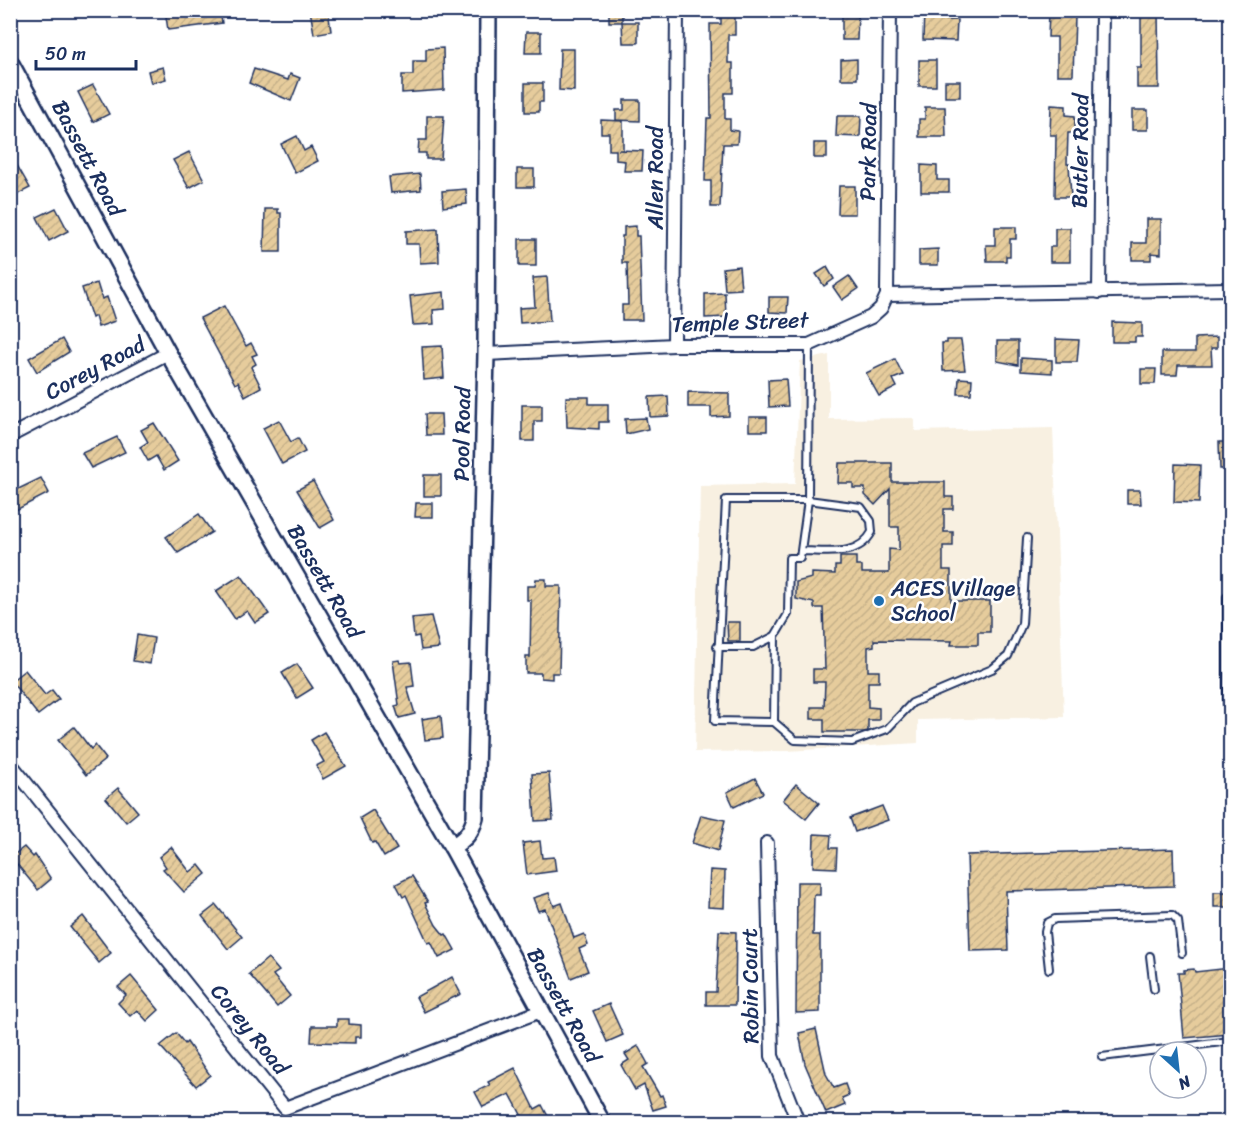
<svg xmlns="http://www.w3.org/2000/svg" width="1241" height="1133" viewBox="0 0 1241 1133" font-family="Sriracha,sans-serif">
	<defs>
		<pattern id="building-hatch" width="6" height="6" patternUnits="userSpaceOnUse" patternTransform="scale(1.5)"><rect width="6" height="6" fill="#e6cc9c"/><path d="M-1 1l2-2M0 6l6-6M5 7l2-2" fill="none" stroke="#c5b089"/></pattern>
	</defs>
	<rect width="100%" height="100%" fill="#fff"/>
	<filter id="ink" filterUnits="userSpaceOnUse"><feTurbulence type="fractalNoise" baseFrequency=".0167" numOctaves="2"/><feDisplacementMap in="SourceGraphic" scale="12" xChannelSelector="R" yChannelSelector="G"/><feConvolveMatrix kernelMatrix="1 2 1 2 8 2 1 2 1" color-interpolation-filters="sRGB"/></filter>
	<g filter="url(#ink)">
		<polygon fill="#f8f0e1" points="829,355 829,419 914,418 915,431 1053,428 1064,717 918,720 918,743 787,751 695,752 700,486 795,484 800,361"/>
		<g fill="url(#building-hatch)" stroke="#1b2f5e" stroke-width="1.5">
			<polygon points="165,10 220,10 222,23 168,30"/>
			<polygon points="310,10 328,10 331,31 314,34"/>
			<polygon points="721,10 735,10 735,35 728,35 728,63 733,63 733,93 725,93 725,119 730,119 730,130 738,131 737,144 723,144 720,207 711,207 711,181 705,181 707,118 711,118 710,24 721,24"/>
			<polygon points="924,10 947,10 946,20 957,20 956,41 923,40"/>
			<polygon points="1141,10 1158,10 1159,88 1137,88 1137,68 1141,68"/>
			<polygon points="609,12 622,12 622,22 638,22 638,43 623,43 622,22 609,22"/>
			<polygon points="842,12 858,12 857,40 842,40"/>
			<polygon points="1049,12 1060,13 1060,17 1075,17 1073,75 1057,75 1057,37 1048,37"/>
			<polygon points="526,32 541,32 541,53 525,53"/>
			<polygon points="443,48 444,90 402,93 402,75 413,75 413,61 426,61 426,49"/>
			<polygon points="560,49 574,49 574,91 559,90"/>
			<polygon points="857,59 857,79 841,79 841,60"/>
			<rect x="919" y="60" width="17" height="26"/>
			<polygon points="163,67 166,79 151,83 148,71"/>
			<polygon points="254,69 288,80 290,74 300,78 291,101 249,83"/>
			<rect x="945" y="81" width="15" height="16"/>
			<polygon points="525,83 543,83 543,102 539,102 539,112 525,112"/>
			<polygon points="93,85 109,114 93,122 78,92"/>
			<polygon points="624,100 640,100 640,121 616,120 616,110 624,110"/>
			<polygon points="1051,105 1066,106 1066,115 1075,116 1075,133 1068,133 1067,164 1069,164 1071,197 1055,197 1056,135 1050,135"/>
			<polygon points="925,107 945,107 946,137 919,137 919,119 925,119"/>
			<rect x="1132" y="110" width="16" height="20"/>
			<polygon points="427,116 444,116 441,159 426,159 426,153 418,153 419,140 427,140"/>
			<polygon points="837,116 861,116 860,137 836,136"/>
			<polygon points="601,120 623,121 623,150 618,150 643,151 642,171 624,171 625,161 616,160 616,150 609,150 609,133 601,133"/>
			<polygon points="297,136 304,151 311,147 318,161 295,173 281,144"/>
			<rect x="814" y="143" width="13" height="15"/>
			<polygon points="189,152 204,180 189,188 173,160"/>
			<polygon points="10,153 30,188 10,198"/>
			<polygon points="921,165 937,166 937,180 949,180 949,192 921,192"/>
			<rect x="517" y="169" width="17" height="18"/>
			<polygon points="420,174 421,190 391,193 389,177"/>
			<polygon points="839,186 855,186 855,214 838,214"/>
			<polygon points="466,189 467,204 443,207 442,191"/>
			<polygon points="56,208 68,231 49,241 37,217"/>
			<polygon points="265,209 278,209 278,213 281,213 281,252 264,252"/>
			<polygon points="1146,219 1161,219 1161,254 1151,253 1151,260 1132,260 1132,243 1146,243"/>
			<polygon points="636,226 636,236 639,236 642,320 622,320 622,305 628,305 627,263 622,263 622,236 624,236 624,227"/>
			<polygon points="995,227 1016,227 1016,239 1010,239 1010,256 1006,256 1006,261 987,261 986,245 995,245"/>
			<polygon points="1055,228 1070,228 1070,262 1050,262 1050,247 1055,247"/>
			<polygon points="438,229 439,262 420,263 419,244 406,244 406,231"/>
			<rect x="519" y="239" width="17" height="27"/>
			<polygon points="938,249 938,265 919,265 919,250"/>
			<polygon points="739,266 741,289 725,290 723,268"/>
			<polygon points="827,267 834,279 824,286 816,274"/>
			<polygon points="849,276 858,289 842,300 833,287"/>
			<polygon points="547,277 550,321 520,323 519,308 535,307 533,278"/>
			<polygon points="97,283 102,299 107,297 115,321 98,327 95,316 92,318 82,288"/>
			<polygon points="444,292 445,309 433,310 434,324 413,325 410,296"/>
			<polygon points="725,293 726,317 705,318 705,294"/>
			<polygon points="769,297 788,297 787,313 769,312"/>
			<polygon points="224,306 246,346 251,343 257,354 252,356 256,364 251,367 261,387 245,396 238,382 235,384 200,318"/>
			<polygon points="1112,322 1142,323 1142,337 1135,337 1135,342 1112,342"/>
			<polygon points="1217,337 1217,348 1211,348 1212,365 1178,365 1177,375 1162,375 1162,352 1195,352 1195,338"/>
			<polygon points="62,339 69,352 37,372 29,358"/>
			<polygon points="1056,339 1079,340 1077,362 1056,362"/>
			<polygon points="947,340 961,340 965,370 943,371 942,343 947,343"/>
			<polygon points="997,341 1018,341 1018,365 997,361"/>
			<polygon points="442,346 444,378 424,380 422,347"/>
			<polygon points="1021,358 1052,360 1052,373 1021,371"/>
			<polygon points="895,359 903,375 893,379 897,387 879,396 866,373"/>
			<polygon points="1141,369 1156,369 1155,384 1141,384"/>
			<polygon points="959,378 972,379 971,394 958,394"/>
			<polygon points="786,379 788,406 769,407 768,380"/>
			<polygon points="688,392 729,393 729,416 711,417 711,407 688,407"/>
			<polygon points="668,396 669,416 650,417 649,397"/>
			<polygon points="566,397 589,397 589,404 608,404 608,422 599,422 599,429 567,427"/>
			<polygon points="522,405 542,405 542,421 534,421 534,441 522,441"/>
			<polygon points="425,414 441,414 442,435 426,435"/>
			<rect x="749" y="417" width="18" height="14"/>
			<polygon points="646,418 648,429 626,434 625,419"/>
			<polygon points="279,420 291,442 298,438 305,452 282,464 263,428"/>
			<polygon points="154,423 178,461 164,470 156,456 148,461 140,447 148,442 141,430"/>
			<polygon points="117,437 125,452 91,468 82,453"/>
			<polygon points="1219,442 1230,442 1230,469 1220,469"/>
			<polygon points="839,463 892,463 892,482 945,482 945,497 953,497 953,509 944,509 944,532 953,532 953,546 943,546 943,570 951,570 951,601 990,601 990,632 978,632 978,645 951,645 952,641 874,640 874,646 868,647 868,671 879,671 879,682 868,682 868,707 879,708 879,720 868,720 868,731 863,732 824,732 824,719 811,719 811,707 824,707 825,682 813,682 813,669 825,669 823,608 814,608 814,603 796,599 796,582 812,578 812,573 835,574 835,566 840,566 840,557 856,557 856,566 862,566 862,573 889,573 889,549 899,550 899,527 890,527 890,489 875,505 865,495 865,488 853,488 853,483 838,483"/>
			<polygon points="1175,464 1200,465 1199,503 1174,502"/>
			<rect x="424" y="475" width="17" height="21"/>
			<polygon points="41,478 49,493 10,513 10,493"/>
			<polygon points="313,481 334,520 320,528 297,490"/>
			<polygon points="1127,490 1140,490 1141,504 1127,504"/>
			<polygon points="416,503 433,503 433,517 415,517"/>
			<polygon points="199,514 212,532 178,553 166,537"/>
			<polygon points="241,575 269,614 255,623 247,611 235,619 216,591"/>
			<polygon points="536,579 546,579 546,586 561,586 559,673 552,673 552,679 541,678 541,673 526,673 526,657 530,657 531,600 527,600 527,586 535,586"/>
			<polygon points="431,616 439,648 421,650 419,636 414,637 412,618"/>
			<polygon points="727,622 740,622 740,641 728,641"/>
			<polygon points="137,635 154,638 150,664 133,661"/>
			<polygon points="399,660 400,663 411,662 414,686 407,687 415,714 399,718 395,706 399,705 393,661"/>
			<polygon points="297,664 313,688 297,698 282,673"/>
			<polygon points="25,670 45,695 52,690 59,699 38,715 11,681"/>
			<polygon points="441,716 443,738 425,740 422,719"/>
			<polygon points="74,727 91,749 95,745 106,759 86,775 58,740"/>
			<polygon points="324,732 346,766 323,779 316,766 324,762 311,740"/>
			<polygon points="549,773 553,820 535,821 532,774"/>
			<polygon points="755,778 763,793 734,807 727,792"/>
			<polygon points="796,784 819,803 806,819 783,800"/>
			<polygon points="118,788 138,812 126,822 106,798"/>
			<polygon points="882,806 888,820 855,832 850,818"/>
			<polygon points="373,810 397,849 384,857 375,842 372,843 360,818"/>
			<polygon points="701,815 725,820 718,851 692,843"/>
			<polygon points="814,834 831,835 830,848 837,848 836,868 813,867"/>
			<polygon points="540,841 542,858 554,857 556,871 527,875 523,843"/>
			<polygon points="24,847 33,857 35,855 51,879 38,890 11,857"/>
			<polygon points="171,847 190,872 199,865 206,874 184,892 163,869 166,867 159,857"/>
			<polygon points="1173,849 1174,886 1006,891 1008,950 970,951 967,855"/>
			<polygon points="710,870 725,871 724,908 708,907"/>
			<polygon points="412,876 428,902 425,903 436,925 444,935 446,934 455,950 439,958 431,942 428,943 406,895 403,897 396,884"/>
			<polygon points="797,882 820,882 820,895 814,895 813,935 820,935 820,1012 796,1013"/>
			<rect x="1214" y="892" width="16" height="15"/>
			<polygon points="549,893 554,906 562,903 574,938 584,934 588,945 579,949 588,971 571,978 545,909 538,911 533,898"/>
			<polygon points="216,905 242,937 228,949 202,916"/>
			<polygon points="83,916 111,953 99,963 70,927"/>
			<polygon points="719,931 736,932 735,1005 706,1005 706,992 716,992"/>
			<polygon points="268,958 279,971 273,975 290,996 277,1007 249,974"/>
			<polygon points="1230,968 1230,1034 1184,1038 1178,973 1184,973 1184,970 1194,969 1195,972"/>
			<polygon points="131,976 159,1010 147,1021 137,1010 130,1016 118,1003 126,995 118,987"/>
			<polygon points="452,977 461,994 424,1012 416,997"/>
			<polygon points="609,1004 623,1035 607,1042 593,1011"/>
			<polygon points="337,1019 349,1019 349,1024 361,1025 361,1037 355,1037 355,1043 311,1042 312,1026 337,1026"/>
			<polygon points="816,1029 826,1074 834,1088 845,1084 849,1095 842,1098 845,1105 826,1113 805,1064 799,1033"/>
			<polygon points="176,1033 185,1044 187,1042 210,1075 196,1086 160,1046"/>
			<polygon points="638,1046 648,1064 643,1067 660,1096 662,1095 666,1106 653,1110 644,1085 635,1090 621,1065 629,1060 625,1054"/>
			<polygon points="515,1068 535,1109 542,1105 551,1122 525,1122 510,1094 483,1107 475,1092 490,1085 488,1082"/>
		</g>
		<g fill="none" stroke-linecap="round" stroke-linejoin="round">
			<g stroke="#1b2f5e" stroke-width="10">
				<g id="service">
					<path d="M801,551C827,551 858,558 872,532L871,521L861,507L808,500L800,558H789L788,614L775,636L774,722L715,721L726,500H808L809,345"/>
					<polyline points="1230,597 1227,597 1227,704 1230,704"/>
					<polyline points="717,647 753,647 775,636"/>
					<polyline points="774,722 795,740 852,742 887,729 912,703 992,669 1008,656 1022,624 1027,538"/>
					<polyline points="1150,956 1154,989"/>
					<polyline points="1049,969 1045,932 1047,923 1055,919 1172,915 1178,921 1182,953"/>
					<polyline points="1102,1057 1230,1041"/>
				</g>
			</g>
			<g stroke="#1b2f5e" stroke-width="16">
				<g id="minor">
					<polyline points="1099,292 1102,10"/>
					<polyline points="887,295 890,10"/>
					<polyline points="674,345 677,10"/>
					<polyline points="486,354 674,345 809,345 871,317 881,308 887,295 1230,289"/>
					<polyline points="10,436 168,353"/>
					<polyline points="10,763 285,1108 541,1011"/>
					<polyline points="767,843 772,1056 798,1122"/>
				</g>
			</g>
			<g stroke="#1b2f5e" stroke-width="20">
				<g id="tertiary">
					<polyline points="10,62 168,353 452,847 602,1122"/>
					<path d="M452,847C465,839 471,833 475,818L486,354L488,10"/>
				</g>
			</g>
			<use href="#service" stroke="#fff" stroke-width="6"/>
			<use href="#minor" stroke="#fff" stroke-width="12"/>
			<use href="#tertiary" stroke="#fff" stroke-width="15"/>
		</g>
	</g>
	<circle fill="#1f6fb2" stroke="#fff" stroke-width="2" cx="879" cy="601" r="6"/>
	<g text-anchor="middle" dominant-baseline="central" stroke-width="5" stroke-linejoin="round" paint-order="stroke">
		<g font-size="22" fill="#1b2f5e" stroke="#fff">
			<text transform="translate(1080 151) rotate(-89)">Butler Road</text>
			<text transform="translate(868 152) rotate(-89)">Park Road</text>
			<text transform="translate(88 158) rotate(62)">Bassett Road</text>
			<text transform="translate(655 178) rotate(-90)">Allen Road</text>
			<text transform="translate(740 322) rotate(-2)">Temple Street</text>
			<text transform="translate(95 368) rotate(-28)">Corey Road</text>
			<text transform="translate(462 434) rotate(-89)">Pool Road</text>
			<text transform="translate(325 581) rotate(60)">Bassett Road</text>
			<text transform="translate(750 986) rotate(-91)">Robin Court</text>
			<text transform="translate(564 1005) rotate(61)">Bassett Road</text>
			<text transform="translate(250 1029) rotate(51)">Corey Road</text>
		</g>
		<g font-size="22" fill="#1b2f5e" stroke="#fff" text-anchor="start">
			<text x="891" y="588">ACES Village<tspan x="891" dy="25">School</tspan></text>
		</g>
	</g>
	<rect width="1241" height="1133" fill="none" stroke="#fff" stroke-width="36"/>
	<rect x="18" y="18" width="1205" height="1097" fill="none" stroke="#1b2f5e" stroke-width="2" filter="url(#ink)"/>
	<g transform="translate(1178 1070) rotate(153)"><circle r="28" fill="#ffffff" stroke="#a4acbf" stroke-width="1.5"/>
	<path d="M0-4.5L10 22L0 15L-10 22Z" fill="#1f6fb2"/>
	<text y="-9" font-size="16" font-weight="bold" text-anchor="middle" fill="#1b2f5e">N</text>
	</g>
	<path d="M36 60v9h100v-9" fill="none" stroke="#1b2f5e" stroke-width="3"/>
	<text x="45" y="60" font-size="18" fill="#1b2f5e" stroke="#ffffff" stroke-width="4.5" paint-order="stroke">50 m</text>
</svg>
